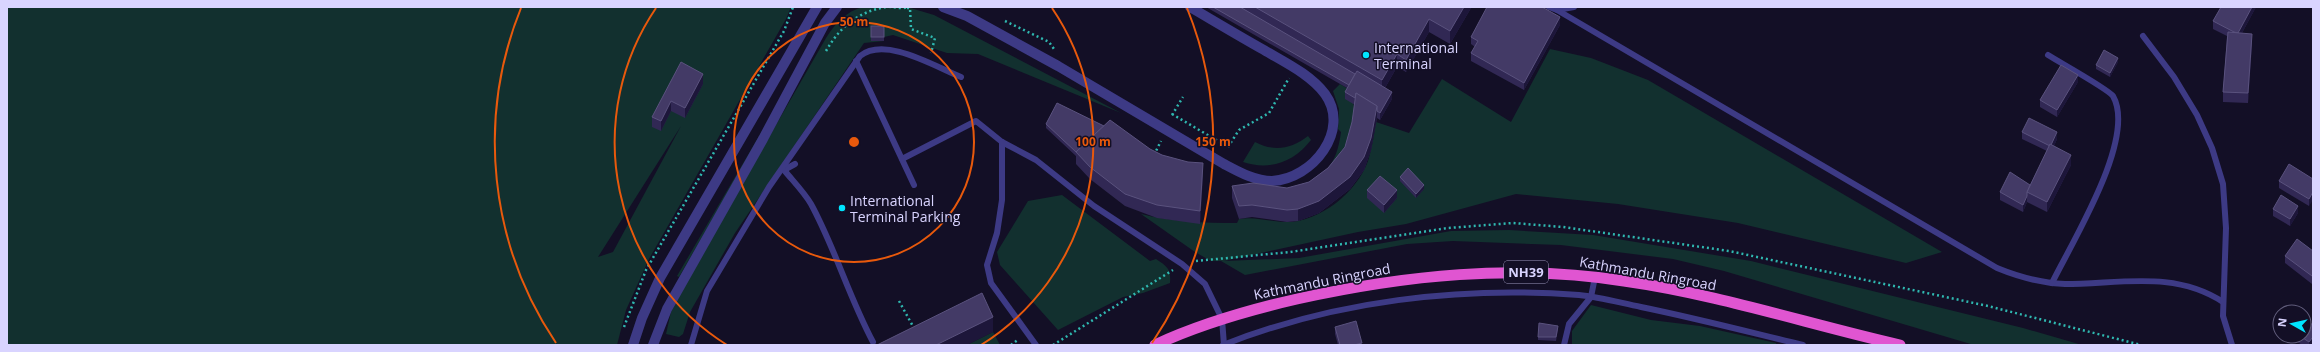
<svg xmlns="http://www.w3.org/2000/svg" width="2320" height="352" viewBox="0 0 2320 352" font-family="'Open Sans',sans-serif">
	<rect width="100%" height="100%" fill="#130f26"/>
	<g fill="#12302f" fill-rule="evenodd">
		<path d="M7,7H791L786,19L649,259L626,310L617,345H7ZM681,126L613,252L598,257Z"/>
		<path d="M863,7H907L934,15L1121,113L978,54L947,53L893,35L884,37V41L864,43L735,233L690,312L683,334L679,337L666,334L671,312L689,276L826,38C835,24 846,11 863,7Z"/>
		<polygon points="817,37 679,277 677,276"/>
		<path d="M1550,49L1591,58L1648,80L1942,252L1906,263L1738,223L1618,204L1516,194L1406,224L1358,232L1224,261L1299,258L1451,231L1509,230L1593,235L1751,261L2023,328L2082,345H1974L1724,271L1673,259L1561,245L1453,241L1407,244L1245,275L1221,261H1211L1195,252L1141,214C1173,222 1203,223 1237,223L1239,219C1255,216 1270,222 1287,222C1320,222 1357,192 1368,161C1372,148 1374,135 1376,122L1409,133L1442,79L1511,122Z"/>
		<path d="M1340,84L1350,90C1362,123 1347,145 1334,175L1298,190C1326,171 1336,168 1341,132L1338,129L1339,109L1333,91Z"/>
		<path d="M1308,136L1311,140C1294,162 1270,171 1243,162L1255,142C1274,152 1291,149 1308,136Z"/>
		<path d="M1062,195L1150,261L1156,259C1168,267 1171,269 1170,283L1143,293L1123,297L1058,330L1000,265L997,252L1028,201Z"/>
		<polygon points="1591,305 1651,320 1700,326 1776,343 1776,345 1572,345 1572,331"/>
		<polygon points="993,332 1000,345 967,345"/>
	</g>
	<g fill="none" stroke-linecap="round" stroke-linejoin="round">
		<g stroke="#2fb8b0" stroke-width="2.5" stroke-dasharray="2 3" stroke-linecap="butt">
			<polyline points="907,8 910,8 911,29 935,38 931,53"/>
			<polyline points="1005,21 1049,42 1054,49"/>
			<path d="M826,51C840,27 857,12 886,7C893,6 902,10 907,7"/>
			<polyline points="1172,114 1228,147 1239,130 1269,113 1289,78"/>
			<polyline points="1172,115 1183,97"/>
			<polyline points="1154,155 1161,141"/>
			<polyline points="1196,261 1290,252 1448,228 1513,223 1563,227 1729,251 1988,306 2141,345"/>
			<polyline points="899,301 915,330"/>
			<polyline points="624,327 646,270 784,31 793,7"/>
			<polyline points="1011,345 1019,339"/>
			<polyline points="1053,345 1173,270"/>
		</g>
		<g stroke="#3d3a85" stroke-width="6">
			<polyline points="1549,7 1557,10 1574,7"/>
			<path d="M1557,10L1997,268C2019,277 2041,283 2065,284C2120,284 2174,270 2223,302"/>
			<polyline points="2143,36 2174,77 2197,115 2212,148 2223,184 2226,228 2223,316 2232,345"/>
			<path d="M2048,55C2059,62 2108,89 2113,96C2137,138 2072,242 2052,283"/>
			<polyline points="856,61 914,185"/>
			<polyline points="1002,142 1002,200 997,233 987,265 991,283 1036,345"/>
			<polyline points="902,159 976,121 1002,142 1036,160 1094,206 1182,264 1205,284 1222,319 1224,345"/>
			<path d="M795,164L784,170C793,181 804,192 811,204C835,248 849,297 873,342"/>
			<path d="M691,345L707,291L769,187L860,56C885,36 934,66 961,77"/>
			<path d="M1223,345C1334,301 1460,286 1579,295C1600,297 1621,303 1641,307C1695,318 1749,332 1803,345"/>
			<polyline points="1564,345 1569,324 1591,297 1595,277"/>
		</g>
		<g stroke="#3d3a85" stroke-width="10">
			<path d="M943,7L967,16L1058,66L1224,164C1239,172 1255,181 1272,181C1313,179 1351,130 1325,94C1310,74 1284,62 1264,50C1239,36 1214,21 1190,7"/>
			<polyline points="633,345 642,318 660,278 817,7"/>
			<polyline points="653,345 667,309 763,139 825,23 837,7"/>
		</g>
		<path stroke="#e055d1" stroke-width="11" d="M1155,345C1200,324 1249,310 1297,299C1406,275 1512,264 1624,281C1717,294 1808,324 1900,345"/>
	</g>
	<g fill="#312854">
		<polygon points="1206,7 1471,7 1471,8 1450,44 1429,32 1406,72 1397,67 1385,88 1392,99 1380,120 1377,118 1371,150 1364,170 1350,189 1319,213 1298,221 1287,222 1252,217 1239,219 1232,198 1232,186 1287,188 1309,182 1328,168 1345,147 1352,122 1355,105 1345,99 1345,92 1347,88"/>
		<polygon points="2256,7 2242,33 2252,44 2248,103 2223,102 2223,92 2227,36 2213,29 2213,21"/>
		<polygon points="1560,25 1524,90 1471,61 1471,53 1475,47 1471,44 1471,37"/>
		<rect x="871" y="26" width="13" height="15"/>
		<polygon points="2118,62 2110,77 2096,69 2096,65"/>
		<polygon points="703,74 703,84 685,118 671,111 661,131 652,127 652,117"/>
		<polygon points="2078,82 2057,117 2040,107 2040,100"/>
		<polygon points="1046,124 1150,149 1203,175 1200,224 1157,218 1125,206 1090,179 1076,164 1076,156 1046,128"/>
		<polygon points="2022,132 2057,139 2054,146 2071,165 2047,212 2027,202 2023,212 2000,200 2000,192 2030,185 2047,151 2022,139"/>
		<polygon points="1400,177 1424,189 1416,198 1400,181"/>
		<polygon points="2313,179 2309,206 2279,188 2279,181"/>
		<polygon points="1367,190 1397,198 1384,213 1367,198"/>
		<polygon points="2273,209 2298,213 2290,226 2273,216"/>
		<polygon points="2313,251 2312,284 2285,263 2285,256"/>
		<polygon points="2313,325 2313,344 2312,345 2302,345 2289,336 2304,336"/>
		<polygon points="1335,327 1362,345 1338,345 1335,334"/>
		<polygon points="1558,329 1556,341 1538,340 1538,337"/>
	</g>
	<g fill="#1d163a">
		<polygon points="1464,7 1471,7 1471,8 1450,44 1450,31"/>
		<polygon points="2252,7 2256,7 2237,42 2237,34"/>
		<polygon points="1560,17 1560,25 1524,90 1524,83"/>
		<polygon points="1429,19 1429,32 1406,72 1406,60"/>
		<polygon points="2252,34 2252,44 2248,103 2248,93"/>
		<polygon points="1397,54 1397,67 1382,93 1382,80"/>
		<polygon points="2118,58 2118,62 2110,77 2110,73"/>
		<polygon points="703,74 703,84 685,118 685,108"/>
		<polygon points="2078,75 2078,82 2057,117 2057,110"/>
		<polygon points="1392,92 1392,99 1380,120 1380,113"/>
		<polygon points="671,101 671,111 661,131 661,121"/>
		<polygon points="1377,106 1377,118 1371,150 1364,170 1350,189 1319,213 1298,221 1298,209"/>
		<polygon points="2057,132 2057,139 2051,153 2051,146"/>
		<polygon points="2071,155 2071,165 2047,212 2047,202"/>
		<polygon points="1203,163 1203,175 1200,224 1200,211"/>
		<polygon points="1424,185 1424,189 1416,198 1416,194"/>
		<polygon points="1397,190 1397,198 1384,213 1384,205"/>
		<polygon points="2313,192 2313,200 2309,206 2309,199"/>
		<polygon points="2027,196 2027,202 2023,212 2023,205"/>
		<polygon points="2298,206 2298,213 2290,226 2290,219"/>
		<polygon points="993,317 993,332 967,345 936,345"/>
		<polygon points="2313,337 2313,344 2312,345 2309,345 2309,342"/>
		<polygon points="1362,343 1362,345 1354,345"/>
	</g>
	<g fill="#433a66" stroke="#5a527e">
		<polygon points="1213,7 1240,7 1355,74 1349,85"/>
		<polygon points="1255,7 1464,7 1450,31 1429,19 1406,60 1397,54 1382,80"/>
		<polygon points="1487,7 1542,7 1560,17 1524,83 1471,53 1478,41 1471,37"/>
		<polygon points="2221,7 2252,7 2238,33 2234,32 2213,21"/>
		<rect x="871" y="26" width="13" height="11"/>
		<polygon points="2228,32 2252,34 2248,93 2223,92"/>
		<polygon points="2104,50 2118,58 2110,73 2096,65"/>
		<polygon points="681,62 703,74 685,108 671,101 661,121 652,117"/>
		<polygon points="2061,65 2078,75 2057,110 2040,100"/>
		<polygon points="1357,71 1392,92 1380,113 1377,111 1377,106 1356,93 1355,98 1345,92"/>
		<polygon points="1356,93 1377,106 1371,138 1364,157 1350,177 1319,201 1298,209 1287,210 1252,205 1239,206 1232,186 1253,183 1287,188 1309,182 1328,168 1345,147 1352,122"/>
		<polygon points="1057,103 1104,126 1076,152 1046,124"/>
		<polygon points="2029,118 2057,132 2051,145 2050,144 2050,146 2022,132"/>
		<polygon points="1110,120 1150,149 1162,155 1188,162 1203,163 1200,211 1157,205 1125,194 1090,167 1076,152"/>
		<polygon points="2050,144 2071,155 2047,202 2027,192"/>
		<polygon points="2289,164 2313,179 2313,192 2309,199 2279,181"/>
		<polygon points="1408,168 1424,185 1416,194 1400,177"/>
		<polygon points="2010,172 2030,185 2027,192 2027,196 2023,205 2000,192"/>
		<polygon points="1380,176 1397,190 1384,205 1367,190"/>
		<polygon points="2281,195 2298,206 2290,219 2273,209"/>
		<polygon points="2297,239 2313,251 2313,276 2312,276 2285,256"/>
		<polygon points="982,293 993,317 936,345 877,345"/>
		<polygon points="2290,309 2294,312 2288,312"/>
		<polygon points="2304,319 2313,325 2313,337 2309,342 2300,336 2304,336"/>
		<polygon points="1356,321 1362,343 1354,345 1340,345 1335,327"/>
		<polygon points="1539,323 1558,326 1556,337 1538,337"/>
	</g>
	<g fill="none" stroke="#e8590c" stroke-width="2">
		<circle cx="854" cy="142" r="120"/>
		<path d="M727 345A239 239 0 0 1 656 8M1052 8A239 239 0 0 1 981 345"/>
		<path d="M556 343A359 359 0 0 1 521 8M1187 8A359 359 0 0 1 1152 343"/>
	</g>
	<g fill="#00e5ff" stroke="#130f26" stroke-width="1.5">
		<circle cx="1366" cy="55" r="4"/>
		<circle cx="842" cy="208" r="4"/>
	</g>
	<g text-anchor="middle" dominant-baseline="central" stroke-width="3" stroke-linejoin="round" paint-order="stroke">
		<rect fill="#130f26" stroke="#9e99be" stroke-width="1" x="1504" y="261" width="44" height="22" rx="3"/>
		<g font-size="13" font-weight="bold" fill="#d9d4ff">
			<text x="1526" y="272">NH39</text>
		</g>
		<g font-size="14" fill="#d9d4ff" stroke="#130f26" text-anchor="start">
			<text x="1374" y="47">International<tspan x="1374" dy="16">Terminal</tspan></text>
			<text x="850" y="200">International<tspan x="850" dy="16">Terminal Parking</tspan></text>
		</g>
		<g font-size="14" fill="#d9d4ff" stroke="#130f26">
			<text transform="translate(1648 273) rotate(10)">Kathmandu Ringroad</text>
			<text transform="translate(1322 281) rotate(-11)">Kathmandu Ringroad</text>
		</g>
	</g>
	<circle cx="854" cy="142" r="6" fill="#e8590c" stroke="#130f26" stroke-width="2"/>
	<g font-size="12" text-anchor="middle" font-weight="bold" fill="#e8590c" stroke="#130f26" stroke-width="3" stroke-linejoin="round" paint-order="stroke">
		<text x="854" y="26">50 m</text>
		<text x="1093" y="146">100 m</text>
		<text x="1213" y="146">150 m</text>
	</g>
	<rect width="2320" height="352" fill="none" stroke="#d9d4ff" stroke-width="16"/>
	<g transform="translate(2292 324) rotate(278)"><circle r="19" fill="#130f26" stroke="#625e7d"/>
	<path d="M0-3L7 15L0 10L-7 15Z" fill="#00e5ff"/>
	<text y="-6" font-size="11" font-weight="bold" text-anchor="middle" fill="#d9d4ff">N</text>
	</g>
</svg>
